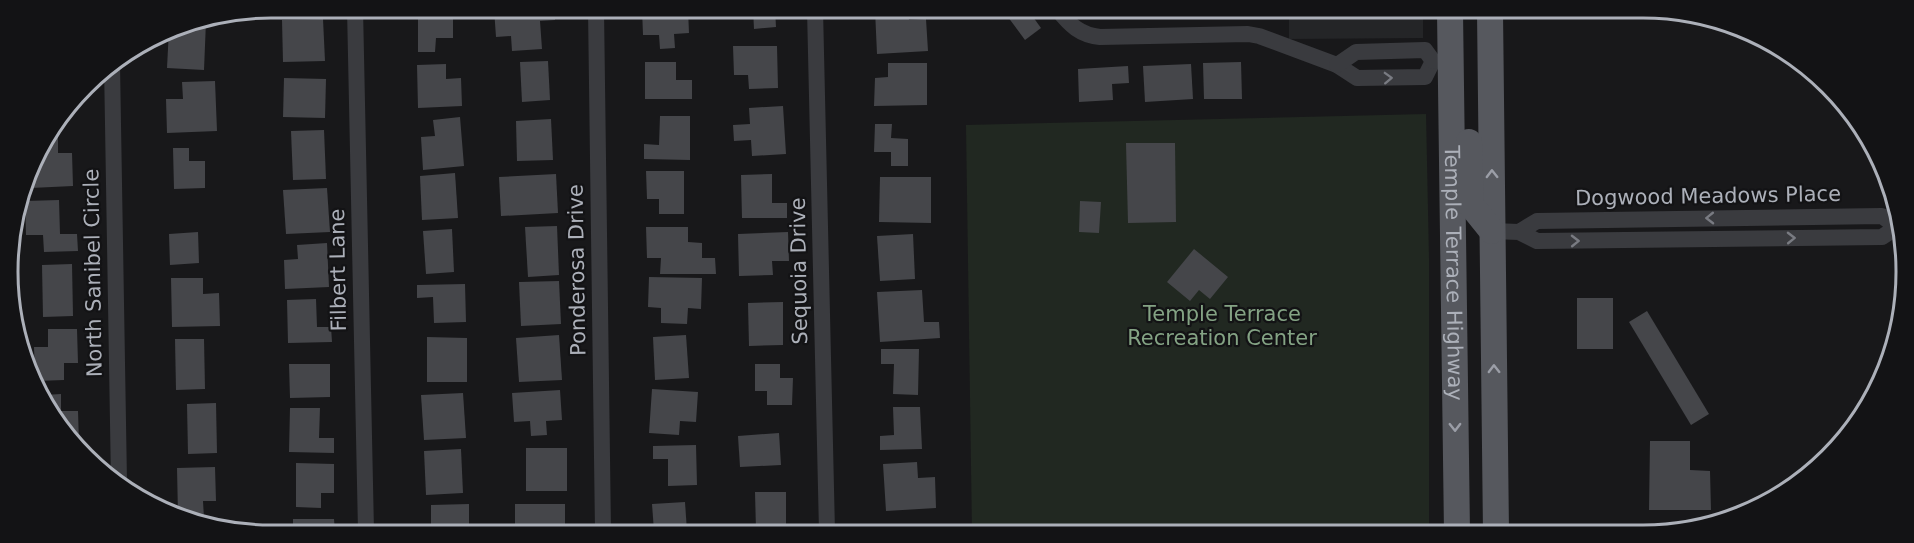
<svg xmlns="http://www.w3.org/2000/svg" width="1914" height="543" viewBox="0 0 1914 543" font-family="'DejaVu Sans',sans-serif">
	<rect width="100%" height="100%" fill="#18181a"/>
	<polygon fill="#242527" points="1289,11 1423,12 1423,38 1289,39"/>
	<polygon fill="#212821" points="1426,114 1429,259 1429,533 972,532 966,125"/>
	<g fill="#45464a">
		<polygon points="555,8 555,20 540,21 542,49 512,51 511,36 496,37 494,9"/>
		<polygon points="418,9 453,9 453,38 436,38 435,52 418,52"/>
		<polygon points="642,9 688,9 689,33 674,34 675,48 660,49 659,35 643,35"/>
		<polygon points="753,9 775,9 776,27 754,29"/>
		<polygon points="875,10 908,10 909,20 926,19 928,51 877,54"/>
		<polygon points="1017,10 1028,10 1041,28 1025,40 1008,17"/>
		<polygon points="323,19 325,61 283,62 282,20"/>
		<polygon points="206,21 204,70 167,68 169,29"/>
		<polygon points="733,46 777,46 778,88 749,89 748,75 734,75"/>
		<polygon points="548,61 550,100 522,102 520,62"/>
		<polygon points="645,62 676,62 676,80 692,80 692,99 645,99"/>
		<polygon points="1241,62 1242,99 1204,99 1203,63"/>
		<polygon points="888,63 927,63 927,105 874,106 875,78 888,77"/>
		<polygon points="446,64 446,79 461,78 462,106 418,108 417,65"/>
		<polygon points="1191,64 1193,99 1145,102 1143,66"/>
		<polygon points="1128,66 1129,83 1112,84 1113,100 1079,102 1078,69"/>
		<polygon points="284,78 326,79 325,118 283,117"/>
		<polygon points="215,81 217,131 167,133 166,99 183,99 182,82"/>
		<polygon points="783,106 786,154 752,156 751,140 734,141 733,125 750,124 749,108"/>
		<polygon points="660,116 690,116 690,160 644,159 644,144 659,145"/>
		<polygon points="460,117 464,166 423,170 421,137 435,136 433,120"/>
		<polygon points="551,119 553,160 517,161 516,121"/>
		<polygon points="875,124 892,124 891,138 908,139 908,166 891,166 891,152 874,152"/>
		<polygon points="324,130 326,179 293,180 291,131"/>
		<polygon points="58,136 58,153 72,153 73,186 31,188 31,170 35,154 49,137"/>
		<polygon points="1126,143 1175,143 1176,222 1128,223"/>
		<polygon points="173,148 189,148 189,161 205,161 205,188 174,189"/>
		<polygon points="646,171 684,171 684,214 659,214 659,199 647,199"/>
		<polygon points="455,173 458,218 422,220 420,176"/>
		<polygon points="556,174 558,213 501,216 499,177"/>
		<polygon points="772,174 772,203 787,203 787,218 742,218 741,175"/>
		<polygon points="880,177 931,177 931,223 879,222"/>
		<polygon points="327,188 330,232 286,234 283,190"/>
		<polygon points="59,200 60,234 77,234 78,251 44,252 43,235 26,235 25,201"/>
		<polygon points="1080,201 1101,202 1099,233 1079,232"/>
		<polygon points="557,226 559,275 528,277 525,227"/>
		<polygon points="646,227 688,227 688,242 702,243 702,258 715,258 716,274 660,274 661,258 647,258"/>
		<polygon points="452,229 454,272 426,274 423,231"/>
		<polygon points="198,232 199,263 170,265 169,234"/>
		<polygon points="788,232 789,261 772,261 773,275 739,276 738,234"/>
		<polygon points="913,234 915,279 880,281 877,236"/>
		<polygon points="327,243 329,287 285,289 284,260 298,259 297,245"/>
		<polygon points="1194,249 1228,277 1210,299 1199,290 1190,301 1167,282"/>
		<polygon points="72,264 73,316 43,317 42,265"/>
		<polygon points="649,277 702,278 701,309 688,308 687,324 661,323 661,308 648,307"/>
		<polygon points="171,278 203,278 203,294 219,293 220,326 172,327"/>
		<polygon points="559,281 561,324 521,326 519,282"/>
		<polygon points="465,284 466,322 434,323 433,297 417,298 417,285"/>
		<polygon points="922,290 924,322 939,322 940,338 880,342 877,292"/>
		<rect x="1577" y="298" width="36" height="51"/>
		<polygon points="316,299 317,327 331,327 332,342 288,343 287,300"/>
		<polygon points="783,302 783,345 749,346 748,303"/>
		<polygon points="1647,311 1709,414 1691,425 1629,322"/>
		<polygon points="48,329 77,329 78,363 64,363 64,380 37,381 35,377 34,347 48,347"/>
		<polygon points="559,335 562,380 519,382 516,338"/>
		<polygon points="686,335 689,378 655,380 653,337"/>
		<polygon points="427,337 467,338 467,382 427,382"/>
		<polygon points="175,339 204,339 205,389 176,390"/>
		<polygon points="881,349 919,349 918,395 893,394 894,364 881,364"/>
		<polygon points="289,364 330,364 330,397 290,398"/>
		<polygon points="755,364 780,364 780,378 793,378 792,405 767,405 767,391 755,391"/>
		<polygon points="652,389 698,392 696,422 680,421 679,435 649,433"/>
		<polygon points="560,390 562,420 546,421 547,435 531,436 530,421 514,422 512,393"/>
		<polygon points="463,393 466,438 424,440 421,395"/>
		<polygon points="61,394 61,411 78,411 79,443 75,444 62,432 44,395"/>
		<polygon points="216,403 217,453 188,454 187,404"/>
		<polygon points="893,407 920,407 922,449 880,450 880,436 894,435"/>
		<polygon points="290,408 320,408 319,438 334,438 334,453 289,452"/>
		<polygon points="779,433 781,465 740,467 738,436"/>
		<polygon points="1650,441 1690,441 1690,470 1710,471 1711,510 1649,510"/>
		<polygon points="696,445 697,485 668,486 668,459 653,459 653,446"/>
		<rect x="526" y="448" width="41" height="43"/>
		<polygon points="461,449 463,493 426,495 424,451"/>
		<polygon points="917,462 918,478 935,477 936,508 886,511 883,464"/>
		<polygon points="296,463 334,464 334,493 321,493 321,508 296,507"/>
		<polygon points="215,467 216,501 203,501 204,518 189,519 178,515 177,468"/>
		<polygon points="755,492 786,492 786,530 756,530"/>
		<polygon points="685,502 687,531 654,531 652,504"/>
		<polygon points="469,504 469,531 431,531 431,505"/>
		<rect x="515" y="504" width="50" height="27"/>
		<polygon points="293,519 334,519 335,531 293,531"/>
	</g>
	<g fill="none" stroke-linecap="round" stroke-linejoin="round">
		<g stroke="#3a3b3f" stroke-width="16">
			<polyline points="355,8 366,531"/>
			<polyline points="596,9 603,531"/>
			<polyline points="815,9 827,532"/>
			<path d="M1058,10C1070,25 1080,35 1100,37L1248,34L1259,36L1337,65L1357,78L1425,77L1433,61"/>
			<polyline points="112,64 119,482"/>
			<polyline points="1337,65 1356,52 1425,50 1433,61"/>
			<polyline points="1492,231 1519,232 1537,241 1882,237 1897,227 1882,216 1537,221 1519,232"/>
		</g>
		<g stroke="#56585e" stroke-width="26">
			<path id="s1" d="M1450,12L1457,533"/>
			<polyline points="1490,12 1496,533"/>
			<polyline points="1469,142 1471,205 1492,231"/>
		</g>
	</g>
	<defs><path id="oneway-chevron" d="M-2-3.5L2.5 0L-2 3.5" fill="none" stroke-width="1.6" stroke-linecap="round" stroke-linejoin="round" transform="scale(1.5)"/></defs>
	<g stroke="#797b82">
		<use href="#oneway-chevron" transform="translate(1388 78) rotate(-2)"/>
		<use href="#oneway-chevron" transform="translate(1710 218) rotate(179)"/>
		<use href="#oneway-chevron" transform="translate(1791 238) rotate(-1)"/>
		<use href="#oneway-chevron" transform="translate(1575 241) rotate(-1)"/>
	</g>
	<g stroke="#9b9ea7">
		<use href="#oneway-chevron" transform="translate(1492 174) rotate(-91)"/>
		<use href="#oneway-chevron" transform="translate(1494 369) rotate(-91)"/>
		<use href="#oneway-chevron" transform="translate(1455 427) rotate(89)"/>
	</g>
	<g text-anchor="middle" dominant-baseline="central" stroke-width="4.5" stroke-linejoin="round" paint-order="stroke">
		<g font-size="21" fill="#acb0b9" stroke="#131315">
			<text transform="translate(1708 196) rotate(-1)">Dogwood Meadows Place</text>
			<text transform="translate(338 270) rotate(-91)">Filbert Lane</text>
			<text transform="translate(577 270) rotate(-91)">Ponderosa Drive</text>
			<text transform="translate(799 271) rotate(-91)">Sequoia Drive</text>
			<text stroke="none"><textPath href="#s1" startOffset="261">Temple Terrace Highway</textPath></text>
			<text transform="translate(93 273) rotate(-91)">North Sanibel Circle</text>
		</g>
		<g font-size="21" fill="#84a384" stroke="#131315">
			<text x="1222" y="314">Temple Terrace<tspan x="1222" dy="24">Recreation Center</tspan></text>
		</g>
	</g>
	<path d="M0 0H1914V543H0ZM271 18H1643A253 253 0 0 1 1896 271V272A253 253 0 0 1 1643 525H271A253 253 0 0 1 18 272V271A253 253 0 0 1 271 18Z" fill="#131315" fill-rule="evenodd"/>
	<path fill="none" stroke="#acb0b9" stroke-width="3" d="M271 18H1643A253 253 0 0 1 1896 271V272A253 253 0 0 1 1643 525H271A253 253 0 0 1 18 272V271A253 253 0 0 1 271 18Z"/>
</svg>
